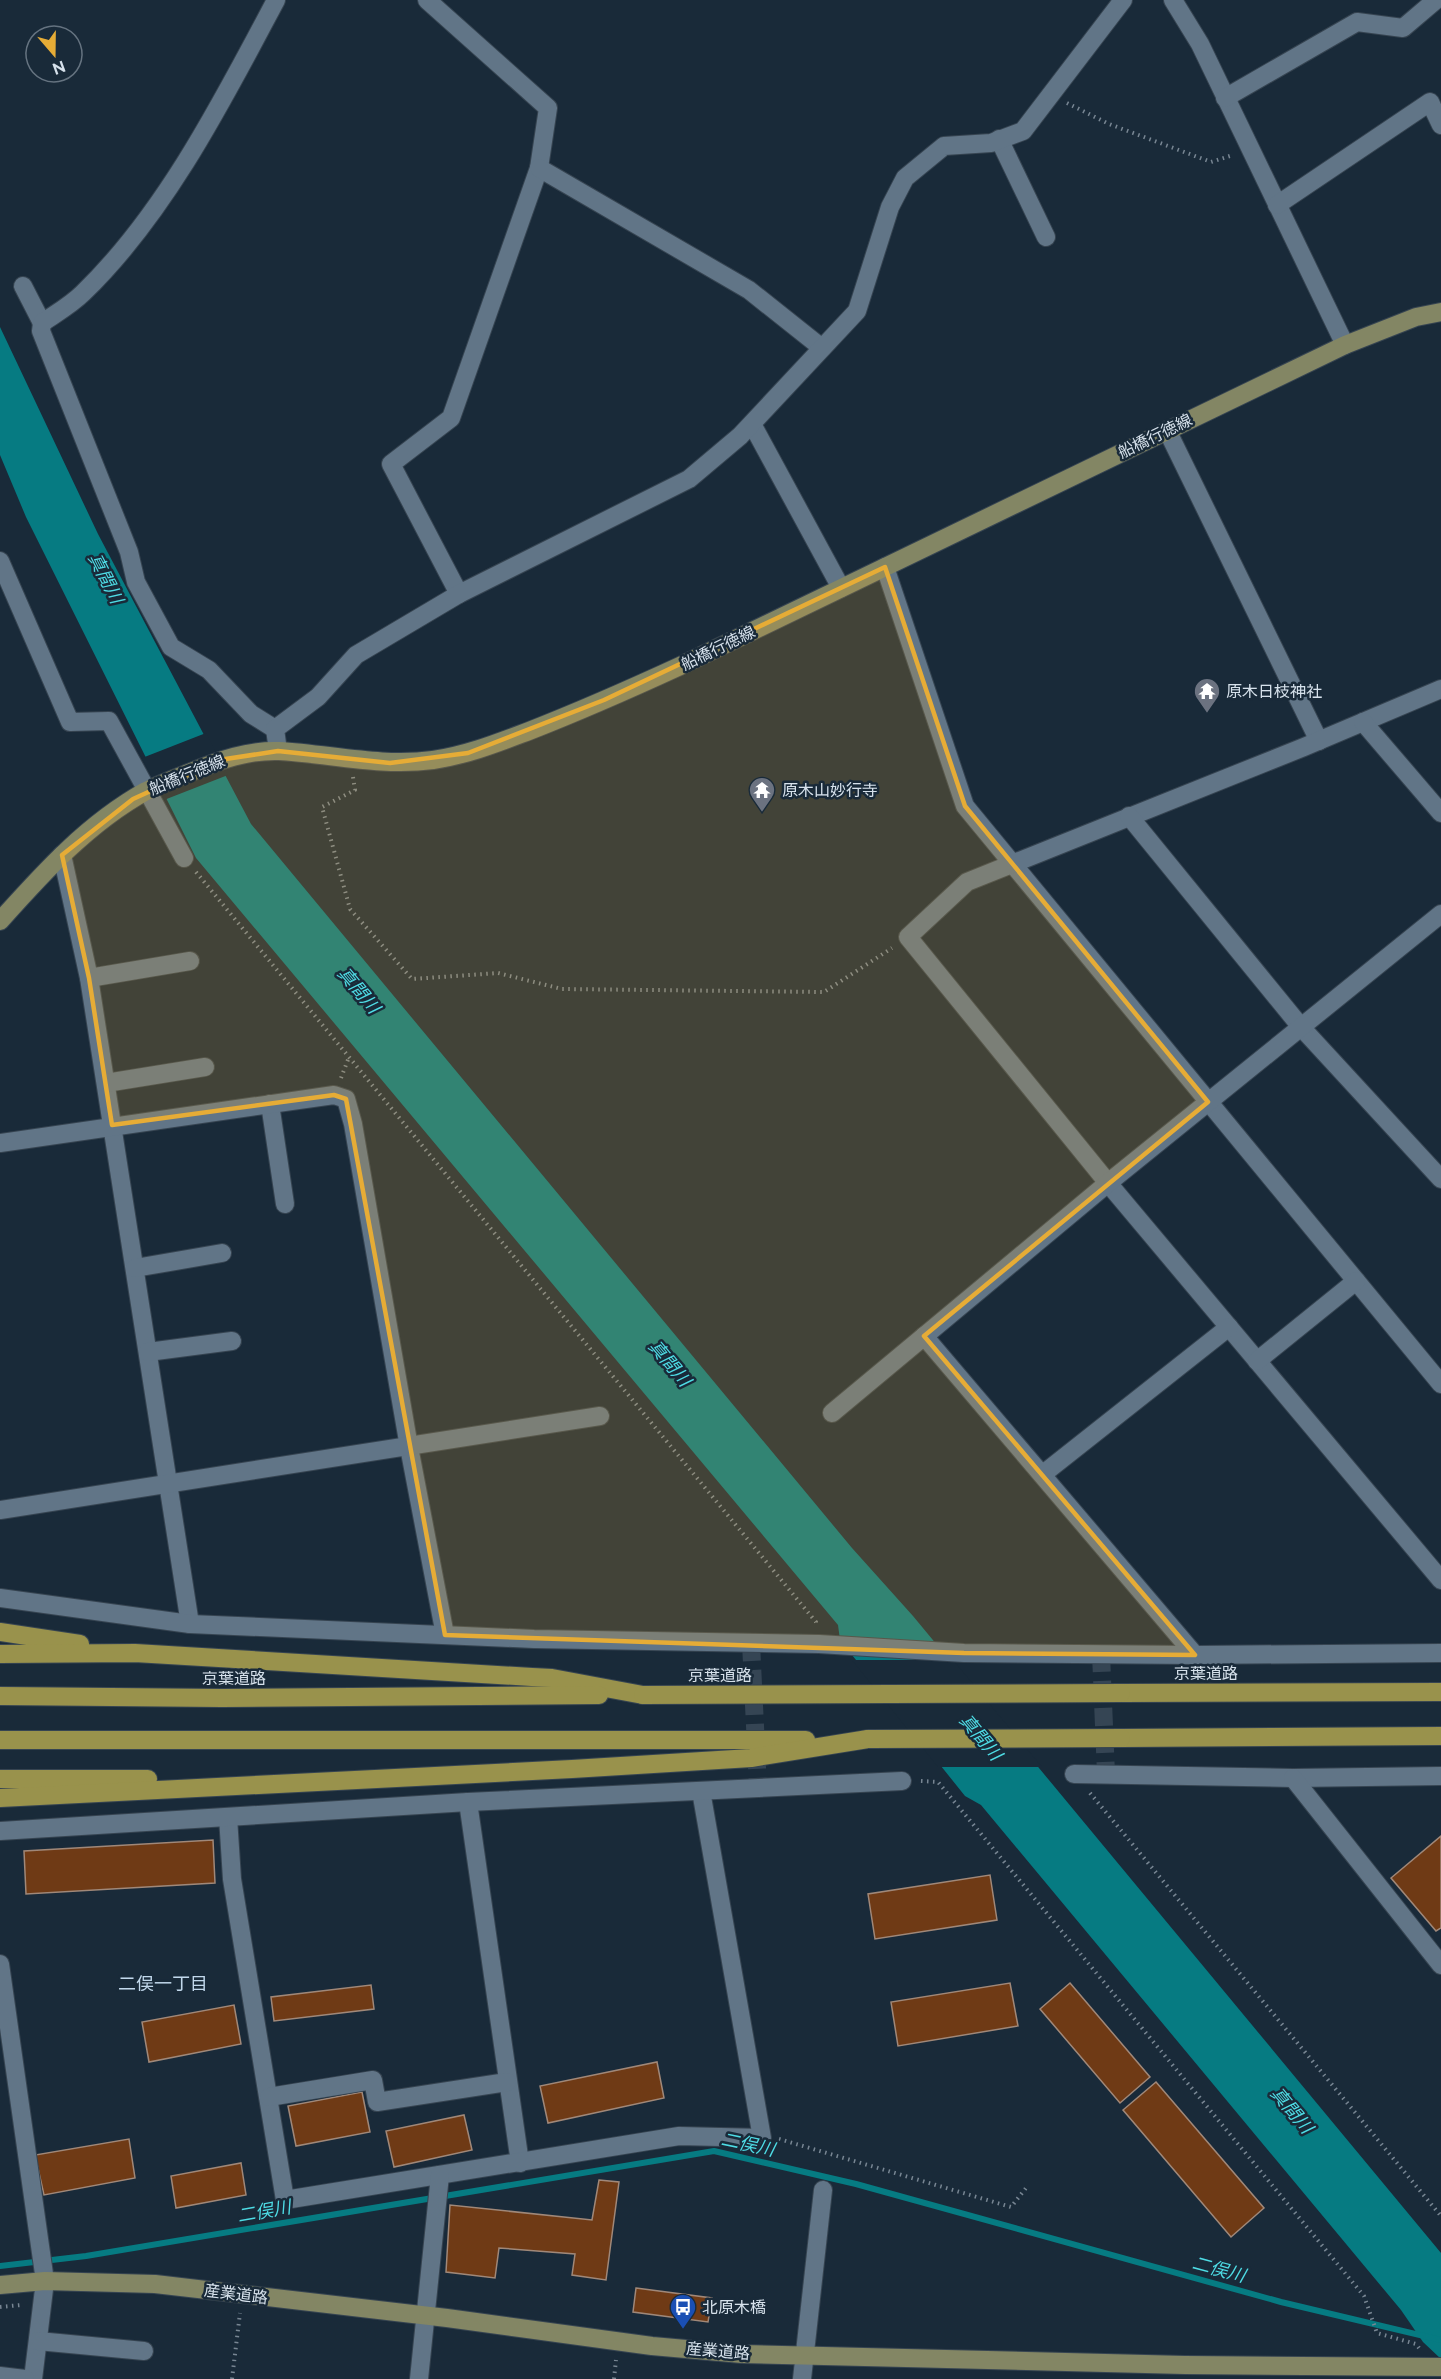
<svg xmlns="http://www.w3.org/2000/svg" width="1441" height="2379" viewBox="0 0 1441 2379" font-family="Raleway,'Noto Sans JP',sans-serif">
	<rect width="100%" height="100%" fill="#192a39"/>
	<polygon fill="#067b82" points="0,327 98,534 251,824 852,1548 913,1616 1441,2253 1441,2359 1423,2342 1401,2310 981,1805 965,1796 840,1640 838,1625 196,858 26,517 0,455"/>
	<g fill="#192a39">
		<polygon points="206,733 228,775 164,800 142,758"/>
		<polygon points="852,1660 953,1660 1042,1767 938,1767"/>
	</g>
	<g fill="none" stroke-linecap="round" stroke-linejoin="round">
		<polyline stroke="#067b82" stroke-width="6" points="0,2266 86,2256 714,2151 856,2184 1281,2302 1441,2340"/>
	</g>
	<g fill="#6f3a15" stroke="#a08879" stroke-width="1.5">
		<polygon points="1441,1836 1441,1928 1436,1931 1391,1878"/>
		<polygon points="213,1840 215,1883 26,1894 24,1851"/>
		<polygon points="990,1875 997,1920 875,1939 868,1894"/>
		<polygon points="1010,1983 1018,2026 898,2046 891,2002"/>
		<polygon points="1070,1983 1150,2077 1120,2103 1040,2009"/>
		<polygon points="371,1985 374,2009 274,2021 271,1997"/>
		<polygon points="234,2005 241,2044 149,2062 142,2022"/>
		<polygon points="657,2062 664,2098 548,2123 540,2086"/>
		<polygon points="1156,2082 1264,2208 1231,2237 1123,2110"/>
		<polygon points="362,2092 370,2132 296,2146 288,2106"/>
		<polygon points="464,2115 472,2150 394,2167 386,2131"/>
		<polygon points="129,2139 135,2178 44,2195 35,2155"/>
		<polygon points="241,2163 246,2195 176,2208 171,2176"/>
		<polygon points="599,2180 619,2182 606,2280 572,2275 575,2254 499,2248 495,2278 446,2272 450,2205 592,2220"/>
		<polygon points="636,2288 712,2298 708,2322 633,2312"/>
	</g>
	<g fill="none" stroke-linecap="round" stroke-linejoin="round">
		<g stroke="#354554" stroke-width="18" stroke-dasharray="18 9" stroke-linecap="butt">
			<polyline points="751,1643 758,1788"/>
			<polyline points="1101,1654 1106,1774"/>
		</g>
		<g stroke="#364451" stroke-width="20">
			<g id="minor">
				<polyline points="427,0 548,108 539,168 451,418 391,464 459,594"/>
				<polyline points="1173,0 1200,44 1345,345"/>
				<polyline points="1225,98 1357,22 1403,28 1436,0"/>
				<polyline points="999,139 1046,237"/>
				<polyline points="539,168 749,290 822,348"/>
				<polyline points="1277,205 1430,102 1441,125"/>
				<polyline points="23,286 42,323"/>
				<polyline points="752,424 841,588"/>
				<polyline points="1167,430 1319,741"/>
				<polyline points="0,561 70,722 109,721 184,858"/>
				<polyline points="885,567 965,806 1441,1384"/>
				<polyline points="1441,689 1304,747 967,882 908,937 1108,1183 1441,1580"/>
				<polyline points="1363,722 1441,813"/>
				<path d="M275,729L251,714L209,670L171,647L136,582L129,552L41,331L42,323C55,314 71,305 83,293C165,214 223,100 276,0"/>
				<polyline points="278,751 275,729 318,697 356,655 459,594 689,479 740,436 857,311 890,207 905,178 944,146 991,143 1023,131 1123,0"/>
				<polyline points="1129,816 1301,1027 1441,1179"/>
				<polyline points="62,855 89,978 190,1624"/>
				<polyline points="89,978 190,961"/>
				<polyline points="106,1083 205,1067"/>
				<polyline points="270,1104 285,1204"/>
				<polyline points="0,1143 334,1095 346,1099 353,1124 409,1447 445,1635"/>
				<polyline points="135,1268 222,1253"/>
				<polyline points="924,1336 1195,1655"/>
				<polyline points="148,1352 232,1341"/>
				<polyline points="1257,1361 1356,1281"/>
				<polyline points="832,1413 1108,1183 1441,914"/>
				<polyline points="1043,1474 1229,1327"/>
				<polyline points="0,1510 600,1416"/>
				<polyline points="0,1598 190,1624 534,1639 819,1644 964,1653 1195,1655 1441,1653"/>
				<polyline points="1074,1774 1293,1778 1441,1776"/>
				<polyline points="1293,1778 1441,1965"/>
				<polyline points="468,1802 520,2163"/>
				<polyline points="228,1817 232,1879 285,2200 679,2136 762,2138 701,1791"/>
				<polyline points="0,1831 468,1802 902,1781"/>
				<polyline points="0,1964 45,2281 33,2379"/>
				<polyline points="269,2097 373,2080 377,2102 507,2082"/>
				<polyline points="38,2341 144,2351"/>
				<polyline points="0,2376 25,2379"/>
				<polyline points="419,2379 440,2175"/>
				<polyline points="802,2379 823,2190"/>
			</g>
		</g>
		<g stroke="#364451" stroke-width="20">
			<g id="major">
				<path d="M0,921C43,873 88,823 146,791C160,784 176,778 191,772C220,760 248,750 279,751C331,754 381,767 433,760C467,755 497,743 529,731C580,711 630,689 680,666L1345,345L1416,317L1441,312"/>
				<polyline points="0,2285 45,2281 155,2284 447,2318 652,2346 742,2354 1185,2365 1441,2367"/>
			</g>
		</g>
		<g stroke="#364451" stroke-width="20">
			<g id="highway">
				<polyline points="0,1632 80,1644"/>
				<polyline points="0,1654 135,1653 532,1677 552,1678 643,1695"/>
				<polyline points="1121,1693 1441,1692"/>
				<polyline points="0,1696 222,1698 599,1695"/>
				<polyline points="1121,1738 1441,1736"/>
				<polyline points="0,1740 806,1740"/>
				<polyline points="0,1779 148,1779"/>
				<polyline points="0,1798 572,1769 751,1758 868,1739"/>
			</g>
		</g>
		<g stroke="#788693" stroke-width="4" stroke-dasharray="1.5 4.5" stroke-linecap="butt">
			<polyline points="1067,103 1109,124 1211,162 1233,155"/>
			<polyline points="353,777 355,790 322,807 350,909 412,979 498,973 562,989 824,992 892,948"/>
			<polyline points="196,872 816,1622 816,1625"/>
			<polyline points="341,1078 349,1057"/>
			<polyline points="921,1781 938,1782 1364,2296 1377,2333 1416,2344 1419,2348"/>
			<polyline points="1090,1793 1441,2216"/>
			<polyline points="779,2139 1011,2207 1026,2188"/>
			<polyline points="0,2307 21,2305"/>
			<polyline points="232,2379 240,2313"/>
			<polyline points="614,2379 616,2360"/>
		</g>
		<use href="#minor" stroke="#617587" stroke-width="18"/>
		<use href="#major" stroke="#838664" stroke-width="18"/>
		<use href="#highway" stroke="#99924c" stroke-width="18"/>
		<g stroke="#364451" stroke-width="20" stroke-linecap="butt">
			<g id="highway-bridge">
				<polyline points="643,1695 1121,1693"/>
				<polyline points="868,1739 1121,1738"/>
			</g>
		</g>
		<use href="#highway-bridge" stroke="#99924c" stroke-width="18"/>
	</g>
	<path fill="#e6ac36" fill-opacity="0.2" stroke="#e6ac36" stroke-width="4.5" stroke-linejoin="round" d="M885,567L965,806L1208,1102L924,1336L1195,1655L964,1653L445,1635L346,1099L334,1095L112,1125L89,978L62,855L133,799L219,760L278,751L390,763L468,753L604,700Z"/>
	<defs>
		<g id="temple-pin" transform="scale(1.35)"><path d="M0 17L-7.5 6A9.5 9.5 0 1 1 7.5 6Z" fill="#6b7280" stroke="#192a39"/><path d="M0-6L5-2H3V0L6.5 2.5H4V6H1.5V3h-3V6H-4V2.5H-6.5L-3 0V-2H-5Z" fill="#fff"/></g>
		<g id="bus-pin" transform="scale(1.35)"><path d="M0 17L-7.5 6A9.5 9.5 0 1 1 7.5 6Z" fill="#1a4fb4" stroke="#192a39"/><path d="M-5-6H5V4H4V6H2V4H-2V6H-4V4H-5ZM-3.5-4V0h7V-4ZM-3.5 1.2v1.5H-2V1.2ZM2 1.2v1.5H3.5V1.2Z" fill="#fff"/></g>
	</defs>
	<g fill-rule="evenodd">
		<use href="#temple-pin" x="1207" y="691"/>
		<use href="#temple-pin" x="762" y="790"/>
		<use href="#bus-pin" x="683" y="2307"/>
	</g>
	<g text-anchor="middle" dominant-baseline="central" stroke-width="5" stroke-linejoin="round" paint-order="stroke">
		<g font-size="16" fill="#d6e1eb" stroke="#192a39">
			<text transform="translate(1155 436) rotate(-26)">船橋行徳線</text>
			<text transform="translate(718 648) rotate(-26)">船橋行徳線</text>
			<text transform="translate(187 775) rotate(-22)">船橋行徳線</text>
			<text x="1206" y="1673">京葉道路</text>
			<text x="720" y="1675">京葉道路</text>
			<text x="234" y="1678">京葉道路</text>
			<text transform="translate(236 2294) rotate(7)">産業道路</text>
			<text transform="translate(718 2351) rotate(5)">産業道路</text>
		</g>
		<g font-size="16" fill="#d6e1eb" stroke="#192a39" text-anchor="start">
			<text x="1226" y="691">原木日枝神社</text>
			<text x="782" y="790">原木山妙行寺</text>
			<text x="702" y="2307">北原木橋</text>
		</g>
		<g font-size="18" font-style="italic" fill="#4edce5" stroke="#192a39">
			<text transform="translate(106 578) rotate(63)">真間川</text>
			<text transform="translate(359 990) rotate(50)">真間川</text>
			<text transform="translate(670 1363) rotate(50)">真間川</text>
			<text transform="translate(981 1737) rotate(50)">真間川</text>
			<text transform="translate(1292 2110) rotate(50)">真間川</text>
			<text transform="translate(748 2144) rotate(12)">二俣川</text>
			<text transform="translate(264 2211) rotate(-10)">二俣川</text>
			<text transform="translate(1219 2269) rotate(15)">二俣川</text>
		</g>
		<g font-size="18" fill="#c2d8ec" stroke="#192a39">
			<text x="163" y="1983">二俣一丁目</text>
		</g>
	</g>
	<g transform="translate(54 54) rotate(160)"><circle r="28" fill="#192a39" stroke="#657380" stroke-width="1.5"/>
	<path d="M0-4.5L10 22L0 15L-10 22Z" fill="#e6ac36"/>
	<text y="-9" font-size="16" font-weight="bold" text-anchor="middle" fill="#d6e1eb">N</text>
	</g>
</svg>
